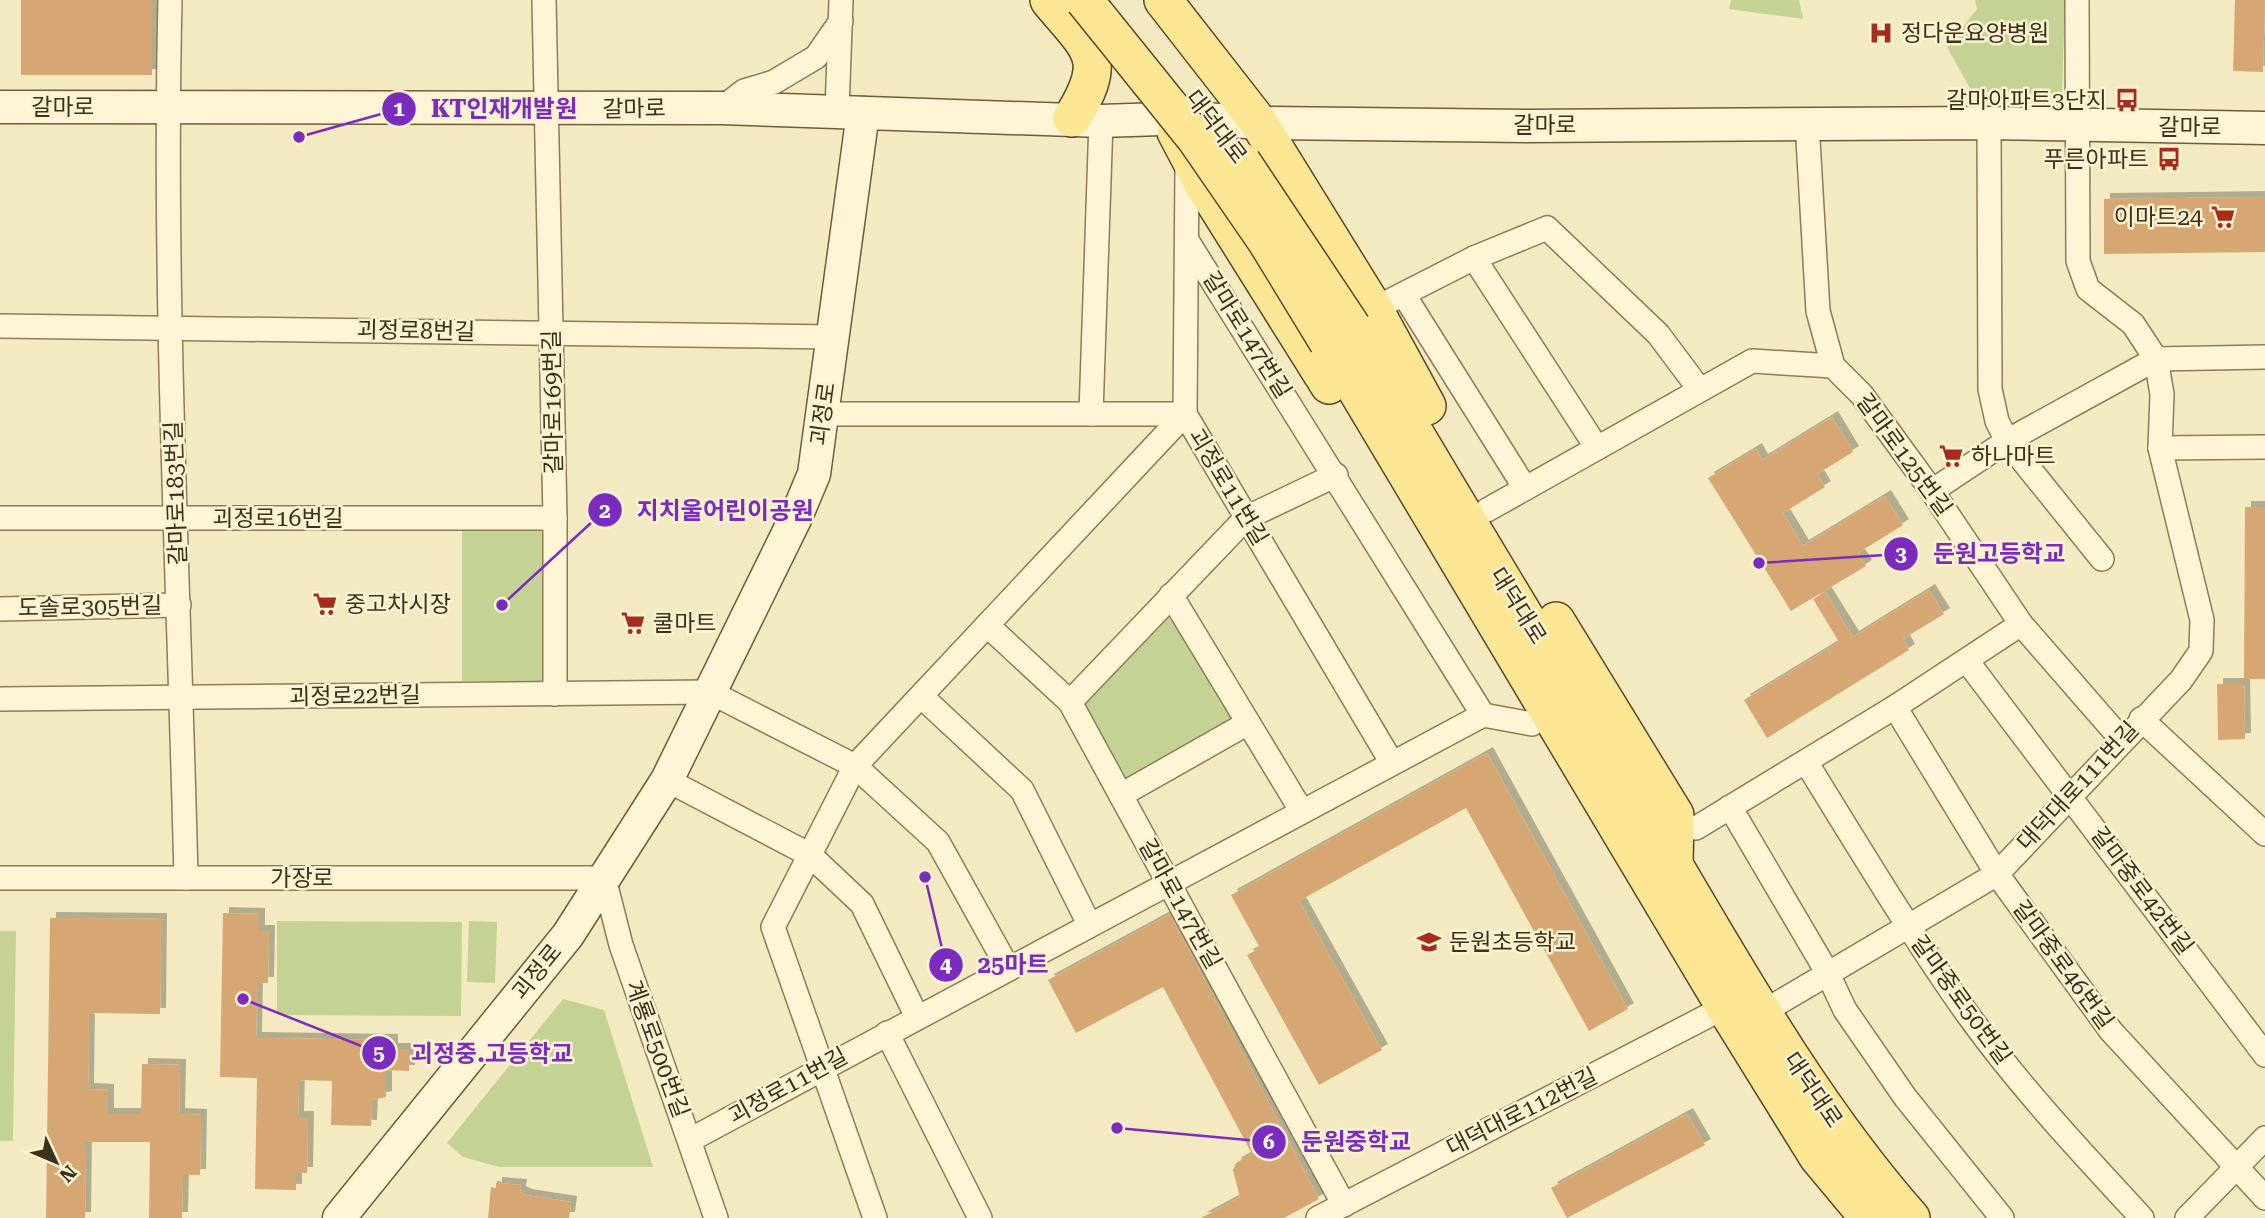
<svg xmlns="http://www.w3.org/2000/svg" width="2265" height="1218" viewBox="0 0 2265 1218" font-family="'Roboto Serif','Noto Sans KR',serif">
	<defs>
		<filter id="shadow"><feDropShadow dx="6" dy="-6" stdDeviation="0" flood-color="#0004"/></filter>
	</defs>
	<rect width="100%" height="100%" fill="#f3eac1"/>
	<g fill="#c4d393">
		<polygon points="1731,0 1799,0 1803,19 1729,9"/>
		<polygon points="1975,0 2065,0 2062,94 1972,92 1947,47 1977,9"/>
		<polygon points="462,528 543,528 542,681 462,681"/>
		<polygon points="1174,612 1236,718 1125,783 1081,708"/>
		<polygon points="277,921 462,922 461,1016 277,1015"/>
		<polygon points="469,921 497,922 495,983 467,982"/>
		<polygon points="0,931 16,931 13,1141 0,1141"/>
		<polygon points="563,999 604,1010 653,1167 499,1167 463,1157 447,1143"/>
	</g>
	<g fill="#d6a772" filter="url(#shadow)">
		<rect x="21" y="0" width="131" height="75"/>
		<polygon points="2235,0 2265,0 2263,72 2233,71"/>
		<polygon points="2265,197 2265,252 2104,254 2104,199"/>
		<polygon points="1832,417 1853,452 1817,474 1825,487 1783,513 1803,546 1885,496 1903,525 1858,553 1866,566 1791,611 1708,478 1756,449 1762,460"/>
		<polygon points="2245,507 2265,507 2265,679 2244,679"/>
		<polygon points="1929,590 1944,614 1903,639 1909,650 1767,738 1744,700 1839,642 1813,599 1825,592 1853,637"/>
		<polygon points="2217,684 2244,684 2245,739 2218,740"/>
		<polygon points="1487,753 1628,1009 1589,1031 1466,808 1299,901 1382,1050 1319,1085 1247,955 1260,948 1231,895"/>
		<polygon points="223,913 259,914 259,931 269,931 268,983 257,983 256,1038 392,1040 392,1049 409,1049 409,1071 386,1070 386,1097 372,1100 371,1126 331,1125 332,1081 299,1080 298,1117 308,1117 307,1173 296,1173 296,1190 255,1189 257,1078 220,1077"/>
		<polygon points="1170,914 1319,1199 1284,1218 1201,1218 1240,1197 1233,1170 1236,1163 1252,1154 1163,987 1076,1033 1048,980"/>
		<polygon points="50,918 161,919 160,1014 89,1013 88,1089 108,1090 108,1114 141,1114 142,1064 180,1065 179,1114 201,1115 200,1175 183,1175 182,1218 149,1218 150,1142 86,1142 85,1218 46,1218"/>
		<polygon points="1687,1114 1705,1145 1567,1218 1551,1188"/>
		<polygon points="496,1183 521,1185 520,1192 526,1195 571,1202 569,1218 488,1218 491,1187 496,1188"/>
	</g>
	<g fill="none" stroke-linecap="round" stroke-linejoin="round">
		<g stroke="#8f7b56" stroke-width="26">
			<g id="street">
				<path d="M170,0C163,292 179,585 186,878"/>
				<polyline points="544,0 555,518 555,694"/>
				<polyline points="722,108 744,91 774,82 816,57 841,21"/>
				<polyline points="837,111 841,0"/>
				<polyline points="1807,123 1818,311 1833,366 1862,395 1932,491 2021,624 2122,740"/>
				<polyline points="1989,123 1990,389 1997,421 2007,441 2102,559"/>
				<polyline points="1188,242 1483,715"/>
				<polyline points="1474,258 1597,448"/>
				<polyline points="1404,295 1525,488"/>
				<polyline points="1374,309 1474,258 1547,228 1658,334 1700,390"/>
				<polyline points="0,326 833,337"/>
				<polyline points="823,414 1185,414 1392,763"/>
				<polyline points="1091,414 1101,121"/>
				<polyline points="2160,448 2265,447"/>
				<polyline points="1932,491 2007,441 2156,359 2265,357"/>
				<polyline points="1487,510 1752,361 1833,366"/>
				<polyline points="0,518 555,518"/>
				<polyline points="1171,595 1301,810"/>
				<polyline points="0,609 179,605"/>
				<polyline points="987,625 1070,702 1344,1205"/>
				<polyline points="1967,661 2265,1055"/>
				<polyline points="921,696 1022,790 1089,924"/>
				<polyline points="0,699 710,692 855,766 938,842 1008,968"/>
				<polyline points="1070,702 1246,518 1336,475"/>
				<polyline points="1895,707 1997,874 2111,1031 2265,1198"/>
				<polyline points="2141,719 2265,834"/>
				<path d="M1806,762C1858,846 1909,931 1966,1012C2019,1086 2081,1152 2142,1218"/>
				<polyline points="667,780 810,855 862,904 917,1017"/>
				<polyline points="1121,795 1248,723"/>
				<polyline points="1730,807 1827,972 1845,1010 1905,1097 2002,1218"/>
				<polyline points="1696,828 1895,707 2021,624"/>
				<polyline points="0,878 604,878 621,945 716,1218"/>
				<polyline points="1763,1012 1997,874 2181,680 2201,651 2202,620 2160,448 2162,394 2156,359 2133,324 2088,289 2078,261 2077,0"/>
				<polyline points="887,1033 980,1218"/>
				<polyline points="690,1140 1483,715 1532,724"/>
				<polyline points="875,1218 773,927 855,766 1185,414 1187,169"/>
				<polyline points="1318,1218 1725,1007"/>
				<polyline points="2187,1218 2265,1138"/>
			</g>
		</g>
		<g stroke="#715b39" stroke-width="35">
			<g id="secondary">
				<polyline points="0,107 722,108 1101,121 1191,118 1259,123 1526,126 1989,123 2265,128"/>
				<polyline points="339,1218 568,935 667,780 796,517 814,474 863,113"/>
			</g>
		</g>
		<g stroke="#5c472b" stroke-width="40">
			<g id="primary">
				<path d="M1049,0C1090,50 1110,57 1072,118"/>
				<polyline points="1163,0 1259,123 1374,309 1427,406"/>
				<polyline points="1176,132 1205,187 1329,385"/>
				<path d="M1352,327C1451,496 1553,663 1654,831C1733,964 1809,1102 1911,1218"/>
				<polyline points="1328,342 1725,1007 1818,1157 1869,1218"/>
				<polyline points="1556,621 1675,815 1674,864"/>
			</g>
		</g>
		<use href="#street" stroke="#fdf5d5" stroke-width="23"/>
		<use href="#secondary" stroke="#fdf5d5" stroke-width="32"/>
		<use href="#primary" stroke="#fbe694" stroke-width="37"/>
		<g stroke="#5c472b" stroke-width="40" stroke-linecap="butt">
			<g id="primary-bridge">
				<polyline points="1084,0 1196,139 1267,242 1328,342"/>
				<polyline points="1242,162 1352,327"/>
			</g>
		</g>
		<use href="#primary-bridge" stroke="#fbe694" stroke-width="37"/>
	</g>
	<defs>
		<g id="hospital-bare" transform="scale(1.89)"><path d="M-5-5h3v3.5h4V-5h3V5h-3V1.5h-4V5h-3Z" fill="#a62c1e" stroke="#faf2d1" stroke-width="2.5" paint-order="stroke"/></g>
		<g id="bus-bare" transform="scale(1.89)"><path d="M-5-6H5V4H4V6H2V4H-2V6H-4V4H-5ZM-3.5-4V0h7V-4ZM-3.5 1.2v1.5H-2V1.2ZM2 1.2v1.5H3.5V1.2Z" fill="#a62c1e" stroke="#faf2d1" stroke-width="2.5" paint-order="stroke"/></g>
		<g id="supermarket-bare" transform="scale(1.89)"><path d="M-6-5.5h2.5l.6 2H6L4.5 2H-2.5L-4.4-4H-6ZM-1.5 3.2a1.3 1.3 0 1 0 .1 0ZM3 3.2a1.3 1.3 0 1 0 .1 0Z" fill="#a62c1e" stroke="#faf2d1" stroke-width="2.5" paint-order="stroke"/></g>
		<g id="school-bare" transform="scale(1.89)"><path d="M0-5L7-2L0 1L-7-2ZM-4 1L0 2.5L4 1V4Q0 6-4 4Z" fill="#a62c1e" stroke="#faf2d1" stroke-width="2.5" paint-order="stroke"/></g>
	</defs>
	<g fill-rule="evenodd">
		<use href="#hospital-bare" x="1881" y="33"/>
		<use href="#bus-bare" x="2127" y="100"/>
		<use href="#bus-bare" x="2169" y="159"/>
		<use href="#supermarket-bare" x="2223" y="217"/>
		<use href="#supermarket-bare" x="1951" y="456"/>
		<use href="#supermarket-bare" x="325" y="604"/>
		<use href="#supermarket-bare" x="633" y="623"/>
		<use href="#school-bare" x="1429" y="942"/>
	</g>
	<g text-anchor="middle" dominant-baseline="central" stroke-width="5" stroke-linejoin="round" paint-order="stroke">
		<g font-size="23" fill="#3d301c" stroke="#faf2d1" text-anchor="start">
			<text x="1901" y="33">정다운요양병원</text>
			<text x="2107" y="100" text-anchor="end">갈마아파트3단지</text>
			<text x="2149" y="159" text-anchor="end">푸른아파트</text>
			<text x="2203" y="217" text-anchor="end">이마트24</text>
			<text x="1971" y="456">하나마트</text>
			<text x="345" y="604">중고차시장</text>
			<text x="653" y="623">쿨마트</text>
			<text x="1449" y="942">둔원초등학교</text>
		</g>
		<g font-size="23" fill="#3d301c" stroke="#faf2d1">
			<text x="63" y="107">갈마로</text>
			<text transform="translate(634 109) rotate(-1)">갈마로</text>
			<text x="1545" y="125">갈마로</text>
			<text transform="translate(1216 127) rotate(53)">대덕대로</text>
			<text x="2190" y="127">갈마로</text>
			<text transform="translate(416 331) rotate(1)">괴정로8번길</text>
			<text transform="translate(1247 335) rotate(58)">갈마로147번길</text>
			<text transform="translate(553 402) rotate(-91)">갈마로169번길</text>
			<text transform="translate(823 414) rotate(-82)">괴정로</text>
			<text transform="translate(1904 455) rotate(54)">갈마로125번길</text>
			<text transform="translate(1228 487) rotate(59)">괴정로11번길</text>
			<text transform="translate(176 493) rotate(-92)">갈마로183번길</text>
			<text x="278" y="518">괴정로16번길</text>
			<text transform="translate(1518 606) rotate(58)">대덕대로</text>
			<text transform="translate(90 607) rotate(-1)">도솔로305번길</text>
			<text transform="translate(355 696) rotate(-1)">괴정로22번길</text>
			<text transform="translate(2078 786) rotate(-47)">대덕대로111번길</text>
			<text x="302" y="878">가장로</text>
			<text transform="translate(2142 891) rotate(53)">갈마중로42번길</text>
			<text transform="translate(1180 904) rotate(61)">갈마로147번길</text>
			<text transform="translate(2063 965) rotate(54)">갈마중로46번길</text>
			<text transform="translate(537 972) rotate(-51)">괴정로</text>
			<text transform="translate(1961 1000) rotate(54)">갈마중로50번길</text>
			<text transform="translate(657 1049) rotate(70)">계룡로500번길</text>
			<text transform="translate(788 1086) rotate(-29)">괴정로11번길</text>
			<text transform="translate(1813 1090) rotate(56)">대덕대로</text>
			<text transform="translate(1522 1112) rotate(-27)">대덕대로112번길</text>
		</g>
	</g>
	<path fill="none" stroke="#7b2cbf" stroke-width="2.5" d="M299 137L399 109M502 605L605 510M1759 563L1901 554M925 877L946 965M243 999L379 1053M1117 1128L1269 1142"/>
	<g fill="#7b2cbf" stroke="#faf2d1" stroke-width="2.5">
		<circle cx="299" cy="137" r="7"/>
		<circle cx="502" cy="605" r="7"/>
		<circle cx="1759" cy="563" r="7"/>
		<circle cx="925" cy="877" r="7"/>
		<circle cx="243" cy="999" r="7"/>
		<circle cx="1117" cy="1128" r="7"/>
		<circle cx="399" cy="109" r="18"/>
		<circle cx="605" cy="510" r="18"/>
		<circle cx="1901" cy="554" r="18"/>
		<circle cx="946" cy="965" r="18"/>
		<circle cx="379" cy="1053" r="18"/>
		<circle cx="1269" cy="1142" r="18"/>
	</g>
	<g font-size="21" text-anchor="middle" font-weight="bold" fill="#fff">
		<text x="399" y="116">1</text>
		<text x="605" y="518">2</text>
		<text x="1901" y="561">3</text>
		<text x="946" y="972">4</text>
		<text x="379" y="1060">5</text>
		<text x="1269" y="1149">6</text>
	</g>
	<g font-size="24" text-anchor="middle" font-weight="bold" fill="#7b2cbf" stroke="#faf2d1" stroke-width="5" stroke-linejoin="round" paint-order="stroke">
		<text x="504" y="117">KT인재개발원</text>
		<text x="725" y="519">지치울어린이공원</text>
		<text x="1999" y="562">둔원고등학교</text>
		<text x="1013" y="973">25마트</text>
		<text x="492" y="1062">괴정중.고등학교</text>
		<text x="1356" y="1150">둔원중학교</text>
	</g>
	<g transform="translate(56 1162) rotate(134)" stroke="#faf2d1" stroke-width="5" paint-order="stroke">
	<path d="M0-5L12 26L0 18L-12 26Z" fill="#3d301c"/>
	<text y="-10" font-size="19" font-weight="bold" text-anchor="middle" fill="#3d301c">N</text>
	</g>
</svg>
